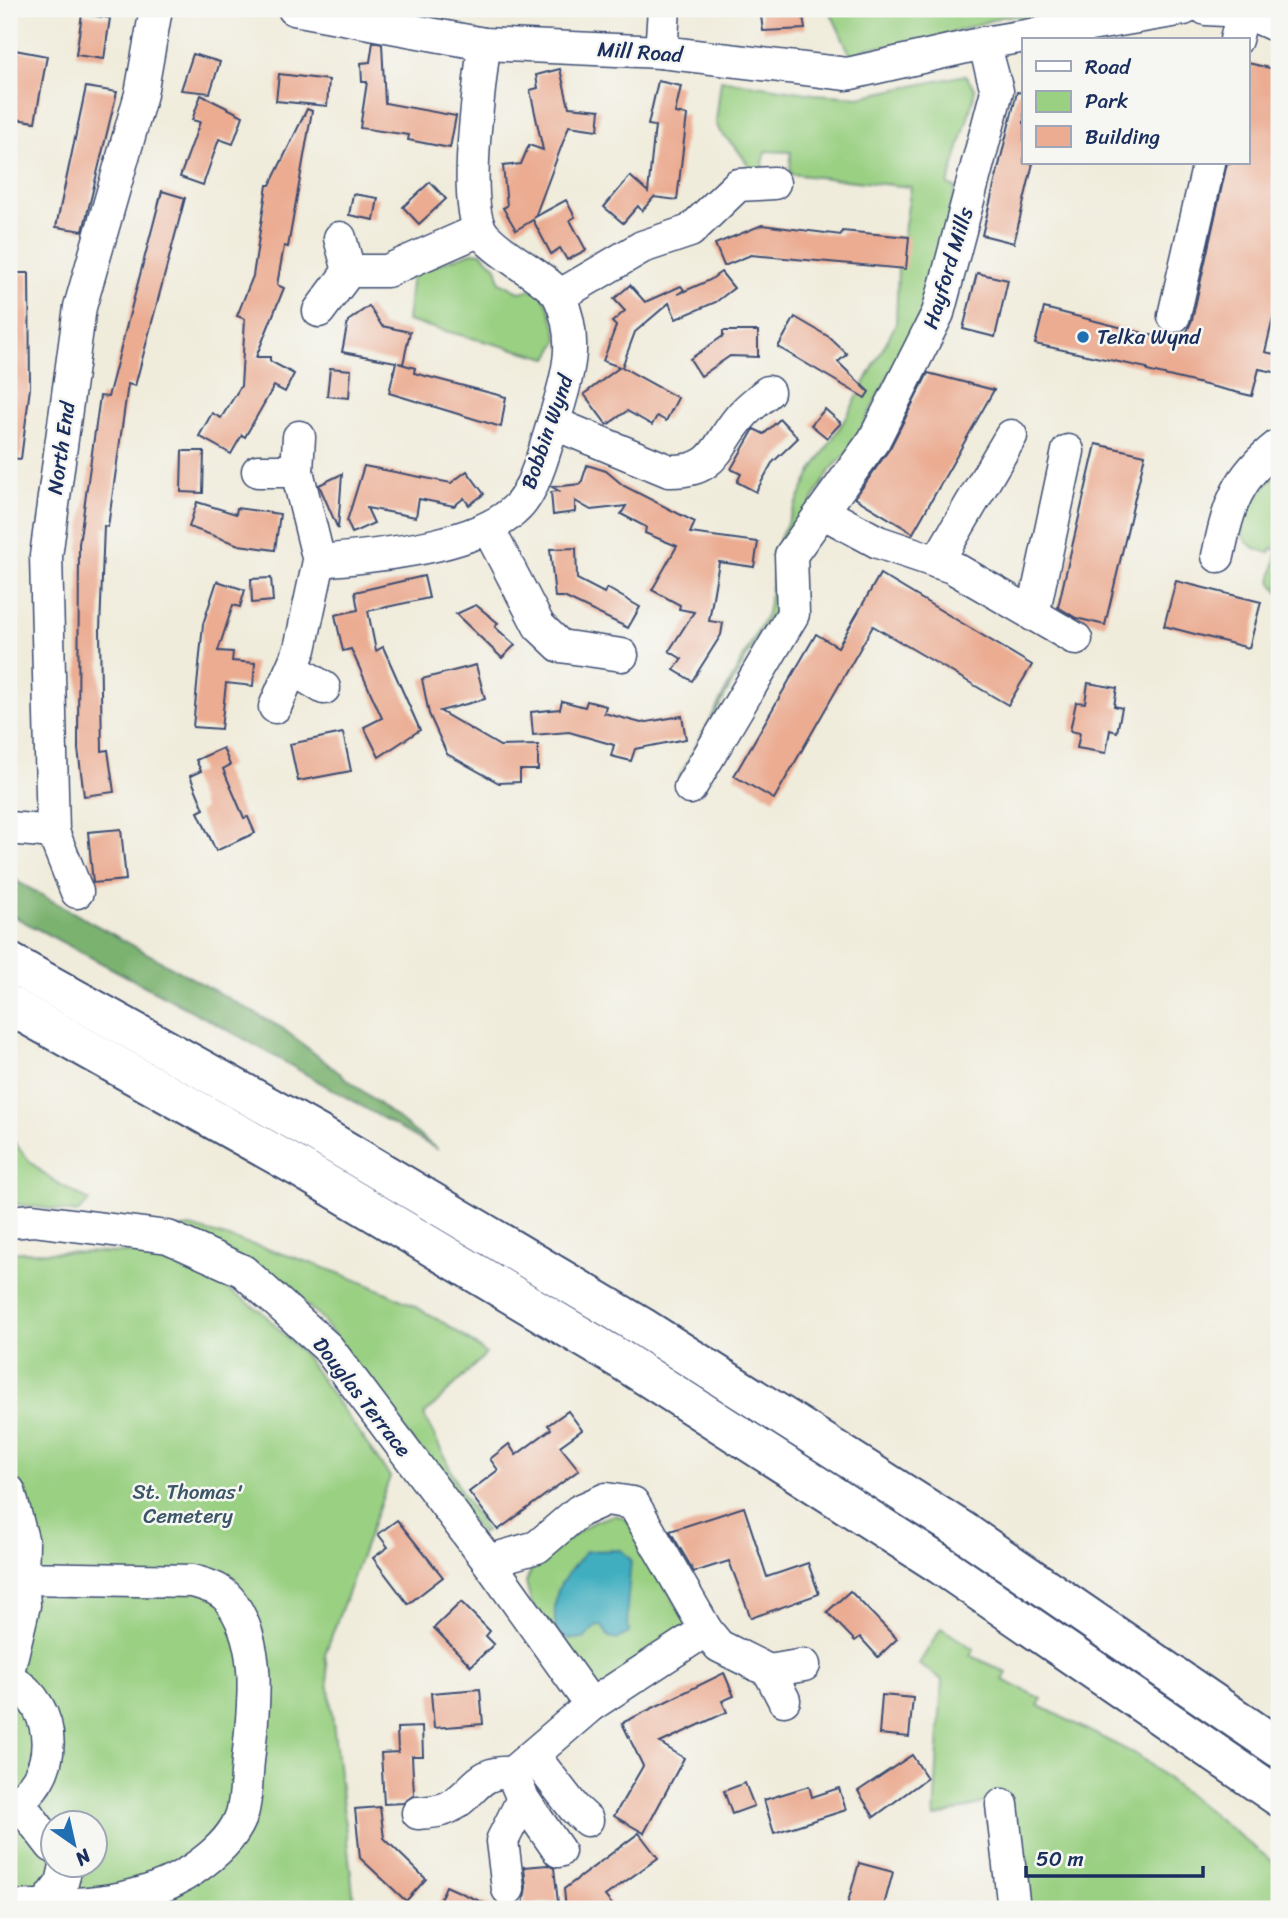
<svg xmlns="http://www.w3.org/2000/svg" width="1288" height="1918" viewBox="0 0 1288 1918" font-family="Sriracha,sans-serif">
	<rect width="100%" height="100%" fill="#f6f6f2"/>
	<filter id="ink" filterUnits="userSpaceOnUse"><feTurbulence type="fractalNoise" baseFrequency=".0143" numOctaves="2"/><feDisplacementMap in="SourceGraphic" scale="14" xChannelSelector="R" yChannelSelector="G"/><feConvolveMatrix kernelMatrix="1 2 1 2 8 2 1 2 1" color-interpolation-filters="sRGB"/></filter>
	<filter id="wash" filterUnits="userSpaceOnUse"><feTurbulence type="fractalNoise" baseFrequency=".00686" numOctaves="4" result="noise"/><feDisplacementMap in="SourceGraphic" scale="28" xChannelSelector="R" yChannelSelector="G"/><feGaussianBlur stdDeviation="1.57" result="paint"/><feColorMatrix in="noise" values="0 0 0 0 0 0 0 0 0 0 0 0 0 0 0 0 0 1.4 0 .05"/><feComposite in="paint" operator="in"/></filter>
	<g filter="url(#wash)">
		<rect width="100%" height="100%" fill="#f0ecdb"/>
		<g fill="#9ad082" stroke="#5a8070" stroke-width="2" fill-rule="evenodd">
			<polygon points="829,9 1042,9 1040,17 1004,16 925,42 868,48 851,56"/>
			<polygon points="965,75 975,89 973,100 948,185 956,188 922,311 849,452 831,469 803,517 781,605 768,619 679,778 767,613 780,538 812,471 847,416 896,324 898,269 911,187 790,174 791,152 765,151 762,172 751,169 737,149 720,132 716,122 721,80 814,94 859,97"/>
			<path d="M472,252L482,253L496,267L500,282L519,292L537,289C550,301 555,324 558,341L548,358L407,321L412,274Z"/>
			<path d="M1279,472V593L1271,581L1278,550L1272,548L1270,553C1213,540 1256,496 1279,472Z"/>
			<path d="M9,1134C32,1171 53,1181 90,1201L77,1213L9,1203Z"/>
			<path d="M191,1227C284,1253 413,1289 486,1354L424,1415L463,1495L486,1531L481,1534L318,1314L266,1276L177,1229Z"/>
			<path d="M9,1252L155,1253L207,1276L261,1311L304,1355L390,1477L325,1654L355,1909H9ZM52,1824H94V1866H52Z"/>
			<polygon points="614,1515 626,1518 692,1632 596,1693 532,1606 526,1582 534,1564 593,1522"/>
			<polygon points="941,1628 974,1649 970,1655 1007,1673 1003,1680 1042,1699 1038,1705 1139,1756 1279,1867 1279,1909 1025,1909 1009,1795 934,1818 942,1680 919,1664"/>
		</g>
		<polygon fill="#7bb270" stroke="#4b7067" stroke-width="2" points="9,870 18,882 282,1028 438,1150 239,1036 9,914"/>
		<path fill="#41aebf" stroke="#2e6e8e" stroke-width="2" d="M621,1550L631,1560L627,1608L629,1633L618,1639L609,1637L602,1626L595,1627L584,1639H569L556,1632C551,1589 560,1583 586,1551Z"/>
		<g id="blocks">
			<g fill="#ebac92">
				<polygon points="760,9 802,9 805,29 763,31"/>
				<polygon points="82,14 110,18 104,59 76,55"/>
				<polygon points="373,42 382,44 385,103 456,116 450,148 408,140 409,135 360,128 367,82 362,82 361,63 370,62"/>
				<polygon points="15,50 47,56 35,122 9,118 9,85"/>
				<polygon points="193,54 220,62 210,93 181,90"/>
				<polygon points="1248,63 1279,70 1279,293 1265,352 1279,355 1279,373 1259,369 1252,396 1147,371 1147,368 1035,344 1044,308 1155,336 1156,332 1184,339 1192,320 1227,163 1248,163"/>
				<polygon points="560,69 569,107 600,110 598,130 569,126 535,217 566,200 575,217 570,220 586,250 567,260 560,248 551,254 533,220 516,230 503,208 507,206 503,166 521,164 529,145 543,150 530,90 538,88 536,75"/>
				<polygon points="279,74 329,80 327,106 276,101"/>
				<polygon points="658,81 681,86 675,113 687,115 677,200 654,197 642,211 638,206 623,223 604,207 630,176 648,192 655,126 648,125"/>
				<polygon points="86,87 117,92 83,231 56,227"/>
				<polygon points="1017,92 1024,93 1024,163 1033,163 1014,243 982,235"/>
				<polygon points="201,95 243,116 233,144 219,139 203,185 180,177 200,122 192,120"/>
				<polygon points="307,109 312,111 288,247 284,246 277,285 284,288 256,357 270,357 270,361 294,374 285,392 274,386 245,437 242,435 231,454 199,436 212,413 221,418 241,386 245,319 237,316 253,276 267,185 270,185"/>
				<polygon points="430,182 446,199 419,224 403,207"/>
				<polygon points="162,191 185,198 135,386 128,384 108,527 104,526 100,630 102,751 108,750 114,792 84,796 78,749 79,544 100,396 108,397"/>
				<polygon points="353,194 378,198 374,220 349,215"/>
				<polygon points="762,225 841,235 842,231 909,237 906,269 751,255 724,266 715,244"/>
				<polygon points="721,272 734,288 716,302 676,319 669,303 635,332 622,367 678,398 666,421 657,416 652,425 627,411 607,425 584,394 620,367 603,361 616,326 612,322 625,311 614,299 630,285 645,302 681,286 684,290 678,294 710,280"/>
				<polygon points="9,273 29,273 30,388 21,459 9,458"/>
				<polygon points="977,273 1008,280 995,337 963,329"/>
				<polygon points="369,306 382,326 410,332 403,364 398,363 415,368 414,373 506,397 501,427 389,393 396,362 342,352 348,321"/>
				<polygon points="795,317 829,337 847,354 838,362 869,392 865,398 778,347"/>
				<polygon points="723,331 758,331 758,357 730,356 701,376 690,359 723,336"/>
				<polygon points="330,368 351,370 349,398 327,396"/>
				<polygon points="928,373 994,390 913,533 855,498 890,448"/>
				<polygon points="825,409 841,423 827,438 811,425"/>
				<polygon points="780,419 798,438 772,463 756,492 737,482 741,474 731,469 754,429 764,434"/>
				<polygon points="1096,444 1145,455 1105,625 1076,618 1058,607"/>
				<polygon points="182,451 204,451 203,493 181,492"/>
				<polygon points="587,465 606,471 624,486 695,522 690,533 758,542 754,567 719,562 709,621 723,623 721,635 692,681 674,670 682,659 669,651 694,612 679,609 680,605 652,590 677,546 645,533 646,527 621,514 626,506 591,510 575,501 575,512 553,515 551,492 559,491 552,487 581,484"/>
				<polygon points="364,466 451,483 467,471 484,494 469,505 464,498 454,506 419,499 416,517 367,508 374,523 352,533 347,521"/>
				<polygon points="342,474 338,529 319,485"/>
				<polygon points="197,502 236,514 237,508 280,514 275,550 239,545 189,527"/>
				<polygon points="576,548 577,579 604,593 607,588 640,607 628,628 564,597 555,597 550,549"/>
				<polygon points="880,574 1032,665 1008,705 873,626 774,799 734,776 816,634 838,647"/>
				<polygon points="424,576 429,598 368,611 376,651 383,647 420,730 379,757 364,727 382,718 351,649 343,651 335,615 358,610 355,592"/>
				<polygon points="271,578 273,601 252,603 251,579"/>
				<polygon points="217,581 245,590 240,607 233,605 218,651 233,652 232,661 255,663 253,686 226,683 221,729 193,727 203,624"/>
				<polygon points="1176,581 1261,602 1249,648 1164,626"/>
				<polygon points="476,605 498,623 495,627 515,645 502,658 456,614"/>
				<polygon points="476,665 485,699 440,711 500,746 538,745 538,770 520,770 520,782 499,783 447,754 429,714 422,679"/>
				<polygon points="1088,683 1117,688 1114,706 1122,708 1117,732 1110,730 1106,753 1077,748 1080,733 1070,731 1076,702 1085,703"/>
				<polygon points="562,701 585,707 587,701 606,706 604,713 641,723 682,716 686,739 635,749 631,761 611,756 614,745 569,732 533,735 531,712 560,709"/>
				<polygon points="343,733 351,771 298,781 290,744"/>
				<polygon points="223,748 230,765 223,769 244,818 248,817 255,833 216,851 198,812 204,809 190,776 201,771 196,760"/>
				<polygon points="121,829 126,880 93,883 88,832"/>
				<polygon points="568,1411 582,1430 560,1446 579,1470 498,1530 469,1492 498,1470 490,1459 509,1444 516,1455 551,1429 548,1425"/>
				<polygon points="744,1507 767,1577 808,1563 819,1594 751,1618 729,1561 694,1572 670,1531"/>
				<polygon points="397,1520 443,1577 408,1604 373,1558 388,1547 378,1534"/>
				<polygon points="850,1591 897,1639 878,1657 860,1637 855,1641 827,1612"/>
				<polygon points="461,1602 490,1631 486,1636 494,1644 471,1666 434,1628"/>
				<polygon points="724,1673 734,1696 722,1701 727,1712 660,1743 684,1758 644,1833 614,1816 643,1766 622,1723"/>
				<polygon points="480,1689 483,1724 434,1728 431,1693"/>
				<polygon points="882,1695 913,1698 909,1737 879,1734"/>
				<polygon points="422,1727 423,1756 412,1756 414,1795 403,1803 384,1804 381,1753 398,1752 397,1728"/>
				<polygon points="912,1755 927,1778 874,1817 858,1791"/>
				<polygon points="745,1783 754,1806 732,1814 724,1791"/>
				<polygon points="809,1786 812,1797 839,1788 846,1810 774,1833 764,1800"/>
				<polygon points="380,1807 384,1838 426,1879 406,1901 360,1858 355,1809"/>
				<polygon points="639,1833 658,1858 605,1896 614,1907 566,1909 564,1889"/>
				<polygon points="859,1863 893,1872 883,1909 846,1909"/>
				<polygon points="548,1865 554,1868 558,1902 523,1905 526,1887 524,1867"/>
				<polygon points="446,1886 497,1909 436,1909"/>
			</g>
		</g>
	</g>
	<g filter="url(#ink)">
		<use href="#blocks" fill-opacity="0" stroke="#3b4b71" stroke-width="2"/>
		<g fill="none" stroke-linecap="round" stroke-linejoin="round">
			<g stroke="#3b4b71" stroke-width="35">
				<g id="minor">
					<polyline points="294,9 484,44 661,52 847,74 984,43 1184,9"/>
					<polyline points="1206,9 1243,11 1279,27"/>
					<polyline points="1236,40 1243,11"/>
					<polyline points="661,52 664,9"/>
					<polyline points="340,238 349,271"/>
					<polyline points="559,296 642,247 690,231 738,185 774,183"/>
					<polyline points="319,311 349,271 387,271 480,230"/>
					<polyline points="1174,316 1209,163"/>
					<path d="M553,423L669,471C719,472 715,444 743,414C750,406 760,399 768,392"/>
					<polyline points="258,471 297,471"/>
					<polyline points="824,513 878,542 952,567 1076,639"/>
					<polyline points="489,530 539,626 560,646 622,655"/>
					<path d="M1218,556C1229,505 1236,478 1279,445"/>
					<path d="M319,561C374,556 496,547 526,496C540,472 548,438 557,411C569,372 578,338 560,298C552,279 491,252 480,229C463,195 480,86 484,44"/>
					<polyline points="937,562 1011,436"/>
					<polyline points="1033,615 1068,451"/>
					<polyline points="293,669 324,688"/>
					<polyline points="275,707 300,649 319,561 297,471 299,437"/>
					<polyline points="690,788 793,614 791,555 874,440 938,313 997,91 984,43"/>
					<polyline points="9,828 53,832"/>
					<polyline points="77,892 53,832 46,556 80,307 141,94 156,9"/>
					<polyline points="9,1222 33,1220 168,1237 243,1271 328,1348 488,1561 591,1705"/>
					<path d="M9,1491L23,1543L22,1578L193,1581C209,1586 224,1589 233,1605C263,1650 253,1711 248,1761C246,1779 247,1796 242,1814C236,1833 218,1851 202,1863C145,1907 77,1904 9,1907"/>
					<polyline points="488,1561 537,1547 579,1511 606,1499 633,1503 706,1630 719,1646 769,1671 784,1700"/>
					<polyline points="9,1578 22,1578 24,1605 9,1668"/>
					<polyline points="769,1671 804,1665"/>
					<path d="M9,1679C60,1706 61,1780 9,1806"/>
					<polyline points="533,1755 574,1808 587,1820"/>
					<polyline points="18,1802 52,1846"/>
					<polyline points="1002,1805 1014,1909"/>
					<path d="M418,1813C429,1812 441,1812 451,1806C477,1791 476,1771 512,1773"/>
					<polyline points="559,1851 523,1799 512,1773 591,1705 706,1630"/>
					<polyline points="508,1889 502,1841 523,1799"/>
					<polyline points="45,1906 62,1883 66,1866"/>
				</g>
			</g>
			<g stroke="#3b4b71" stroke-width="42">
				<g id="highway">
					<polyline points="9,962 316,1133 642,1327 961,1530 1279,1748"/>
					<polyline points="9,1005 300,1168 623,1361 941,1565 1279,1797"/>
				</g>
			</g>
			<use href="#minor" stroke="#fff" stroke-width="32"/>
			<use href="#highway" stroke="#fff" stroke-width="38"/>
		</g>
	</g>
	<circle fill="#1f6fb2" stroke="#f6f6f2" stroke-width="2.5" cx="1083" cy="337" r="7"/>
	<g text-anchor="middle" dominant-baseline="central" stroke-width="5" stroke-linejoin="round" paint-order="stroke">
		<g font-size="21" fill="#1b2f5e" stroke="#f6f6f2">
			<text transform="translate(640 52) rotate(4)">Mill Road</text>
			<text transform="translate(948 268) rotate(-73)">Hayford Mills</text>
			<text transform="translate(547 432) rotate(-71)">Bobbin Wynd</text>
			<text transform="translate(61 448) rotate(-82)">North End</text>
			<text transform="translate(362 1397) rotate(52)">Douglas Terrace</text>
		</g>
		<g font-size="21" fill="#1b2f5e" stroke="#f6f6f2" text-anchor="start">
			<text x="1097" y="337">Telka Wynd</text>
		</g>
		<g font-size="21" fill="#3b5767" stroke="#f6f6f2">
			<text x="188" y="1492">St. Thomas'<tspan x="188" dy="24">Cemetery</tspan></text>
		</g>
	</g>
	<rect width="1288" height="1918" fill="none" stroke="#f6f6f2" stroke-width="35"/>
	<rect x="1022" y="38" width="228" height="126" fill="#f6f6f2" stroke="#9ea6b7" stroke-width="2"/>
	<rect x="1036" y="61" width="35" height="10" fill="#ffffff" stroke="#9ea6b7" stroke-width="2"/>
	<text x="1085" y="74" font-size="21" fill="#1b2f5e">Road</text>
	<rect x="1036" y="91" width="35" height="21" fill="#9ad082" stroke="#9ea6b7" stroke-width="2"/>
	<text x="1085" y="108" font-size="21" fill="#1b2f5e">Park</text>
	<rect x="1036" y="126" width="35" height="21" fill="#ebac92" stroke="#9ea6b7" stroke-width="2"/>
	<text x="1085" y="144" font-size="21" fill="#1b2f5e">Building</text>
	<g transform="translate(74 1844) rotate(146)"><circle r="33" fill="#f6f6f2" stroke="#9ea6b7" stroke-width="2"/>
	<path d="M0-5L12 26L0 18L-12 26Z" fill="#1f6fb2"/>
	<text y="-10" font-size="19" font-weight="bold" text-anchor="middle" fill="#1b2f5e">N</text>
	</g>
	<path d="M1026 1866v10h177v-10" fill="none" stroke="#1b2f5e" stroke-width="3.5"/>
	<text x="1036" y="1866" font-size="21" fill="#1b2f5e" stroke="#f6f6f2" stroke-width="5" paint-order="stroke">50 m</text>
</svg>
